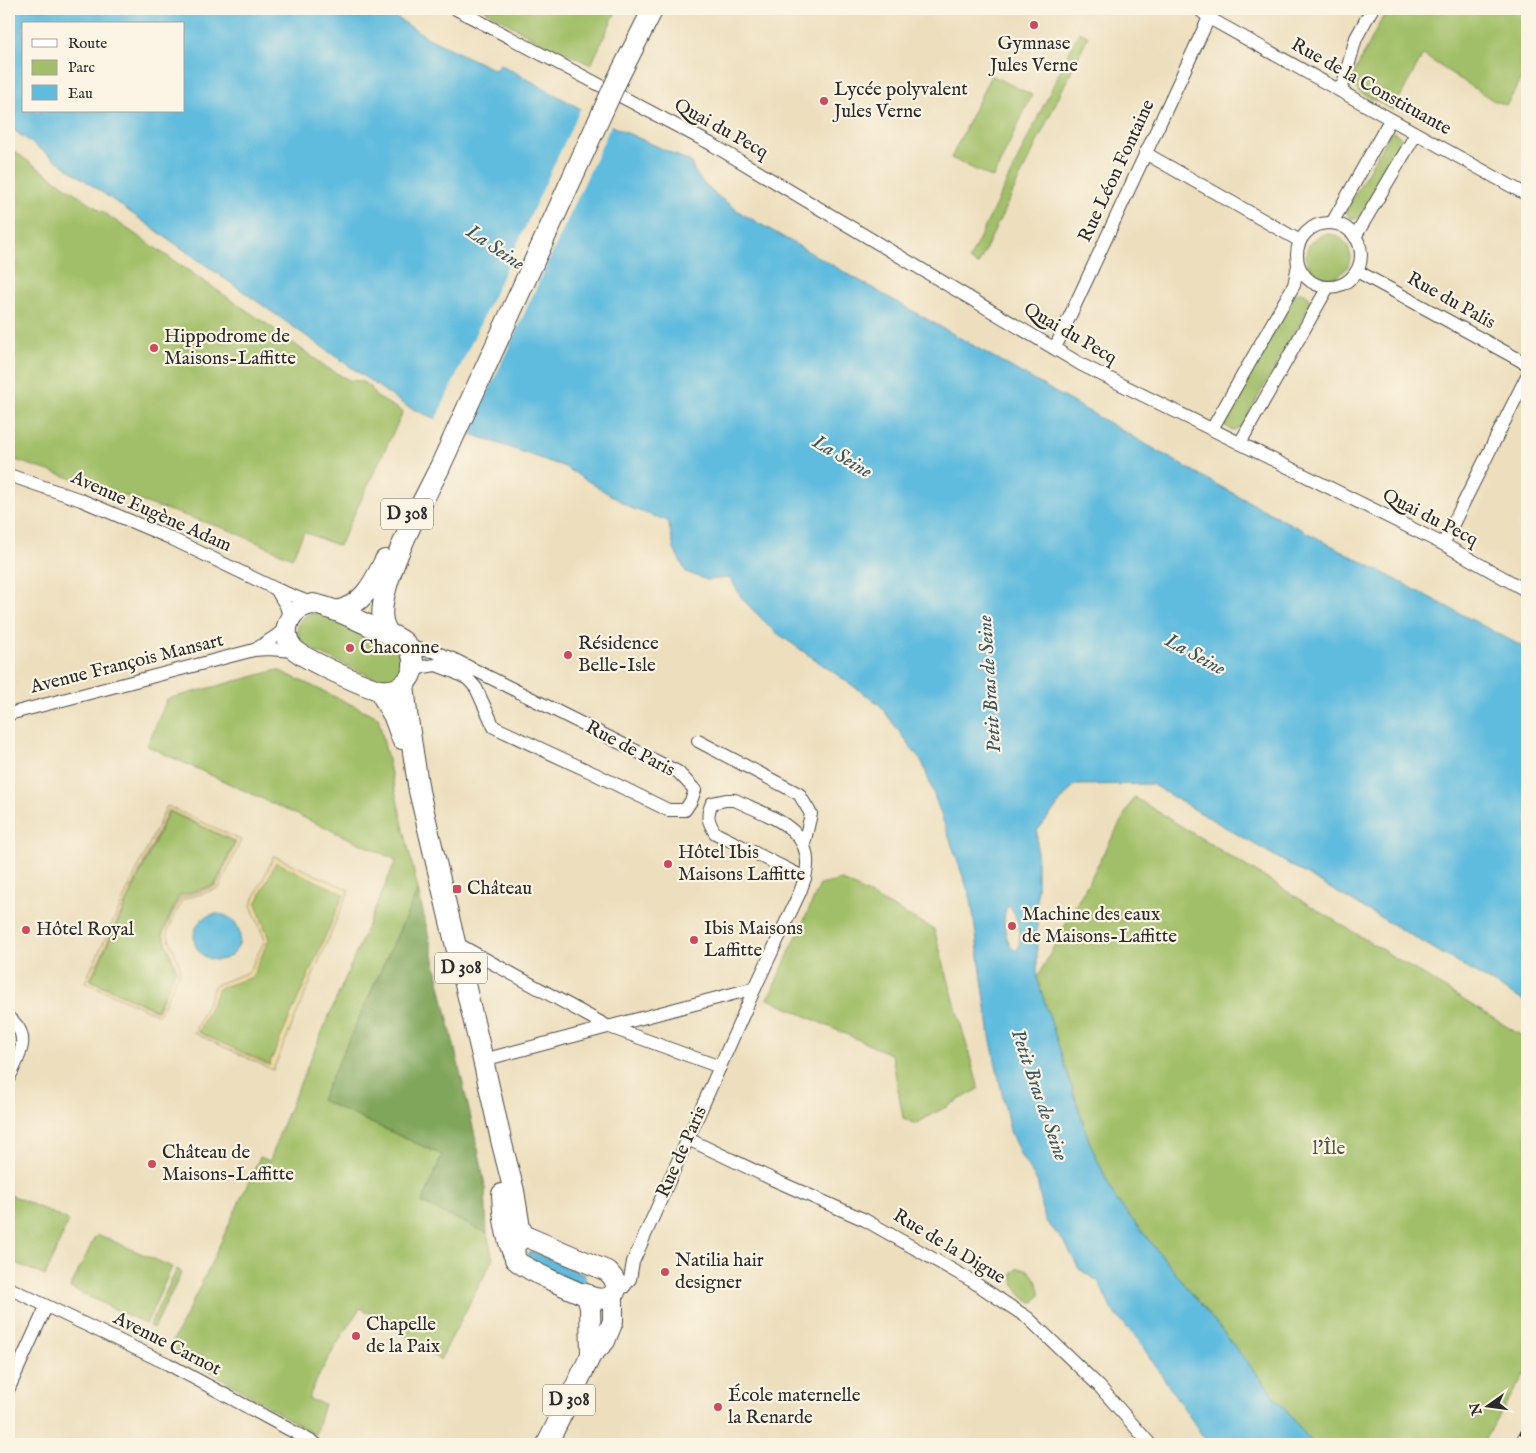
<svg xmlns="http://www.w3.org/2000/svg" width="1536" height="1453" viewBox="0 0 1536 1453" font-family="'IM FELL English',serif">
	<rect width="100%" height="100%" fill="#fcf5e5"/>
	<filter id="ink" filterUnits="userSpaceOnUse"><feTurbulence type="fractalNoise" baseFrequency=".02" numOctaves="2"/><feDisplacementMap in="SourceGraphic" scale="10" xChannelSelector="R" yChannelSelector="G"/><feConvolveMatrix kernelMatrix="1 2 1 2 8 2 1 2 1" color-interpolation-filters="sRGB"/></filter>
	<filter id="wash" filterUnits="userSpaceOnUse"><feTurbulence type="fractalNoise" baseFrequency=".0096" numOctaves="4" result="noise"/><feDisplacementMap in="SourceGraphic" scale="20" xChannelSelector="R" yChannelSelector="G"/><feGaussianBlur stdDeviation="1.12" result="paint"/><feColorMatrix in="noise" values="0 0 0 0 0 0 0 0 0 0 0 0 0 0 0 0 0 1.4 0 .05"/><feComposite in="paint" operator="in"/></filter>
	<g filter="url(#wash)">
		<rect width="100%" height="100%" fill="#eddfbe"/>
		<g fill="#a1bf67" stroke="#667549">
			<polygon points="483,9 617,9 591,65 566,53 564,56"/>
			<path d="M1387,9H1527V69L1509,101L1506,105L1494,101L1423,55L1393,110L1359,92C1353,85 1353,80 1355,71Z"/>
			<polygon points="1079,32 1088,36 978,265 969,260"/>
			<polygon points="991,75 1032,95 993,178 951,158"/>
			<path d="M1393,132C1398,134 1401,137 1403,142L1402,146L1361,216L1355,219L1349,217L1346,211L1389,134Z"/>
			<polygon points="9,148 271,327 329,369 349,380 361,381 371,387 375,396 403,412 339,546 304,532 292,558 229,530 9,458"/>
			<circle cx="1328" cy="256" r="22"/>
			<polygon points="1301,292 1305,293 1310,299 1309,307 1242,425 1235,430 1229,429 1224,425 1224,418 1294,295"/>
			<path d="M319,613L393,646C408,660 402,680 381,681L306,647C297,638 293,622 307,615C310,613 316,613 319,613Z"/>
			<path d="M278,670L378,717L418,890L321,1100L442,1155L422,1203L487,1233L493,1259L440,1360L384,1321L360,1308C341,1337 322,1366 308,1399L324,1404L315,1435L170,1347L207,1272L260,1157L270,1161L283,1123L396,860L147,746L167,699Z"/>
			<polygon points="1134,797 1527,1039 1527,1370 1482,1444 1313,1444 1115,1198 1089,1141 1037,978"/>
			<polygon points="169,811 235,842 215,885 179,896 162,933 175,969 156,1010 91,980"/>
			<polygon points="276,861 344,894 269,1065 198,1032 219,988 252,976 269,939 256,904"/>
			<polygon points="842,880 934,929 979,1089 915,1124 903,1118 892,1055 768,999 820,885"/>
			<polygon points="9,1194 66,1219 68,1222 45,1276 9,1260"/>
			<polygon points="98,1235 104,1237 172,1267 146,1324 70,1288 95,1237"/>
			<polygon points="177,1269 182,1272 154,1328 149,1326"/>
			<path d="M1017,1269C1020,1269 1023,1268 1026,1269C1033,1272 1041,1288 1040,1295L1034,1302C1022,1301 1012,1285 1012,1274Z"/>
		</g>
		<polygon fill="#80a65c" stroke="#566844" points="418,890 479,1153 485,1186 487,1233 422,1203 442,1155 321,1100"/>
		<g fill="#eeda9e" stroke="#8c8264" fill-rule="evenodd">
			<path d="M167,806L241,840L219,888L182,900L167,933L181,969L159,1015L85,982ZM168,810L236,842L216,886L180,898L163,934L177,969L157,1011L90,980Z"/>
			<path d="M274,856L349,890L273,1070L194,1033L215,985L249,972L265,940L251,905ZM276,862L344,894L269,1065L198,1032L219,988L252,977L269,939L256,904Z"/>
		</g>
		<g fill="#60bcde" stroke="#467484" fill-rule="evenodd">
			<path d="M9,9H383L430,39L495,70L500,64L610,125L691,162C697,185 723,199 741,213L1221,487L1527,649V1003L1151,784L1074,785L1037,831V978L1089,1141L1115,1198L1313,1444H1208L1138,1340L1111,1309L1099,1282L1079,1269L1065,1243L1045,1220L1037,1181L1021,1156L1010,1131L990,1036L971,899L923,764L879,704L774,631L743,600L730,578L707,580L686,572L674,549L668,521L633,509L565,467L468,433L406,406L9,127ZM24,24H184V111H24ZM1008,905C1017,913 1025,941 1016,951C1004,943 1001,916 1008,905Z"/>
			<circle cx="217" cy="937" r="23"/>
			<polygon points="534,1252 584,1275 586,1282 581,1285 528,1257 529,1253"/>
		</g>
		<polygon fill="#eddfbe" points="581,107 612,123 468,436 435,421"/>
	</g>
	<g filter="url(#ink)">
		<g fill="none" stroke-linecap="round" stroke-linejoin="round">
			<g stroke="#484641" stroke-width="14">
				<g id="street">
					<polyline points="456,9 713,145 1082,365 1443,544 1527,591"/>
					<polyline points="1199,9 1209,18 1527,195"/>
					<polyline points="1341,91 1356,38 1372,9"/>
					<polyline points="1145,153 1300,241"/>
					<polyline points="1332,223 1390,120"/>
					<circle cx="1329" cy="255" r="32"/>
					<polyline points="1355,237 1416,134"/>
					<polyline points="1357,271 1527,364"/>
					<polyline points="1055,348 1213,9"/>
					<polyline points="1212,429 1294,285 1298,265"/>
					<polyline points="1240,443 1328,287"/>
					<polyline points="9,475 81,500 168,537 276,589 313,604"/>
					<polyline points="1443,544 1527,376"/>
					<polyline points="276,589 286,606 290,619"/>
					<polyline points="410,648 432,651 453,659 678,772 695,790 691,801 685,810 668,810 595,774 494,727 476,688 468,679 454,672 436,665 423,667 413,671"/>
					<polyline points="256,649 276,636 287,627"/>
					<polyline points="9,714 254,650 268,649 295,651"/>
					<polyline points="698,741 799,794 811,814 804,844"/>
					<path d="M726,800H735C770,817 818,829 805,878L715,833C708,821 706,816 712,803Z"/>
					<polyline points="454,942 607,1026 720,1067"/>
					<path d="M9,1018C33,1036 19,1056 9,1078"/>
					<polyline points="483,1060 755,988"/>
					<polyline points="688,1139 772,1179 865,1220 972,1281 1028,1318 1099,1386 1150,1444"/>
					<polyline points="9,1288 168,1364 316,1444"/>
					<polyline points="616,1290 624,1287 630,1279 633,1262 755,988 800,892 805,878"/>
					<polyline points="9,1388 46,1307"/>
				</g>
			</g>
			<g stroke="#484641" stroke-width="22">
				<g id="primary">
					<polyline points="618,78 653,9"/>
					<path d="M313,604C335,608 356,620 377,629C386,633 398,636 405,643C415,653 416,670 407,681C399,690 390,691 379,690C364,686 300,658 292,647C286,639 285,630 289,621C294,610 302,606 313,604Z"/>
					<path d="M337,611C364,604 373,584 385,560"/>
					<path d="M390,635C387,631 384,626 383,621C376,587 423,501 439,469"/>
					<polyline points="404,684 407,713 419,791 483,1060 502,1144 514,1191 520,1228 525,1236"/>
					<polyline points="379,690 394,717 402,739"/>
					<path d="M502,1194C503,1216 505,1237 515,1258"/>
					<path d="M525,1236L607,1271C612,1276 616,1280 616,1288C615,1298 603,1300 595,1298C582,1295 521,1268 515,1259L514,1245Z"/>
					<polyline points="586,1294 590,1307 591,1355"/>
					<polyline points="547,1444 591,1355 605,1341 613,1321 613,1294"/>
				</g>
			</g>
			<use href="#street" stroke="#fff" stroke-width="12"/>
			<use href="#primary" stroke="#fff" stroke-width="20"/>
			<g stroke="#2b2b2b" stroke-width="5.5">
				<polyline id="rail" points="1515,1444 1527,1426"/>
			</g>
			<use href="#rail" stroke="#fcf5e5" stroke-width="4" stroke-dasharray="11" stroke-linecap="butt"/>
			<g stroke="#484641" stroke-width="22" stroke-linecap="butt">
				<polyline id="primary-bridge" points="439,469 618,78"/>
			</g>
			<use href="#primary-bridge" stroke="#fff" stroke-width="20"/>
		</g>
	</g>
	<g fill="#d1495b" stroke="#fcf5e5" stroke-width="2">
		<circle cx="1034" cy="25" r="5"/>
		<circle cx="824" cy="101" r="5"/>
		<circle cx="154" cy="348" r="5"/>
		<circle cx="350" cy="648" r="5"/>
		<circle cx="568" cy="655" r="5"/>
		<circle cx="668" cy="864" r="5"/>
		<rect x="452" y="884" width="10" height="10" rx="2.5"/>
		<circle cx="1012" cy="926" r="5"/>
		<circle cx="26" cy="930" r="5"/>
		<circle cx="694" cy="940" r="5"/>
		<circle cx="152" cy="1164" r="5"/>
		<circle cx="665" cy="1272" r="5"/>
		<circle cx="356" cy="1336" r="5"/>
		<circle cx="718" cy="1407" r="5"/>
	</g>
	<g text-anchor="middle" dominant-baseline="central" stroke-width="4.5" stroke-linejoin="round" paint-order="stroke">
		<g fill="#fcf5e5" stroke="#6a6863" stroke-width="1">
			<rect x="381" y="498.5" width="52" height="31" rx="4"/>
			<rect x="435" y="952.5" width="52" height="31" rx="4"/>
			<rect x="543" y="1384.5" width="52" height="31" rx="4"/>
		</g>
		<g font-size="18" font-weight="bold" fill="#2b2b2b">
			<text x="407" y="514">D 308</text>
			<text x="461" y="968">D 308</text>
			<text x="569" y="1400">D 308</text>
		</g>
		<g font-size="19" fill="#2b2b2b" stroke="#fcf5e5" text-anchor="start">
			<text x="1034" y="44" text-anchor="middle">Gymnase<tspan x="1034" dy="22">Jules Verne</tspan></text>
			<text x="834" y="90">Lycée polyvalent<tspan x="834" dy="22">Jules Verne</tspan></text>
			<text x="164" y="337">Hippodrome de<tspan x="164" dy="22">Maisons-Laffitte</tspan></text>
			<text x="578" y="644">Résidence<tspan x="578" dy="22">Belle-Isle</tspan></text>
			<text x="360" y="648">Chaconne</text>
			<text x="678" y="853">Hôtel Ibis<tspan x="678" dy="22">Maisons Laffitte</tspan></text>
			<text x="467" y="889">Château</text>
			<text x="1022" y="915">Machine des eaux<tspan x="1022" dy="22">de Maisons-Laffitte</tspan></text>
			<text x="704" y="929">Ibis Maisons<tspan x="704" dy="22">Laffitte</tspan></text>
			<text x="36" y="930">Hôtel Royal</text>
			<text x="162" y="1153">Château de<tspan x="162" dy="22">Maisons-Laffitte</tspan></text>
			<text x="675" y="1261">Natilia hair<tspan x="675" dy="22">designer</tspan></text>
			<text x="366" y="1325">Chapelle<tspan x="366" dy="22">de la Paix</tspan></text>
			<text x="728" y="1396">École maternelle<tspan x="728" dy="22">la Renarde</tspan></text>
		</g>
		<g font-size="19" fill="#2b2b2b" stroke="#fcf5e5">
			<text transform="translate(1371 87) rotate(29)">Rue de la Constituante</text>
			<text transform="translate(721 129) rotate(29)">Quai du Pecq</text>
			<text transform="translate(1117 171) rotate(-65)">Rue Léon Fontaine</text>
			<text transform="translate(1451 301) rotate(29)">Rue du Palis</text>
			<text transform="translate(1070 334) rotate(30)">Quai du Pecq</text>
			<text transform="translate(151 512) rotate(24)">Avenue Eugène Adam</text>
			<text transform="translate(1430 518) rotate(27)">Quai du Pecq</text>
			<text transform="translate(127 664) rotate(-14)">Avenue François Mansart</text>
			<text transform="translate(630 749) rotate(28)">Rue de Paris</text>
			<text transform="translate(682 1152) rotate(-66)">Rue de Paris</text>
			<text transform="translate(949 1247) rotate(31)">Rue de la Digue</text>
			<text transform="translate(167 1344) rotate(27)">Avenue Carnot</text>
		</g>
		<g font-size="19" fill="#4e573d" stroke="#fcf5e5">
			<text x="1329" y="1149">l'Île</text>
		</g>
		<g font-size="20" font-style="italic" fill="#3b5661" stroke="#fcf5e5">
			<text transform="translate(495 248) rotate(34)">La Seine</text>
			<text transform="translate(842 457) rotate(31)">La Seine</text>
			<text transform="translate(1195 655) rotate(29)">La Seine</text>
			<text transform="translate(990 684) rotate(-94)">Petit Bras de Seine</text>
			<text transform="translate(1039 1095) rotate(71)">Petit Bras de Seine</text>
		</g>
	</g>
	<rect width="1536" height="1453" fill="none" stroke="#fcf5e5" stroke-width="30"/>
	<rect x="22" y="22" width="162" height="90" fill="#fcf5e5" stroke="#a8a49b"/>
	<rect x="32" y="39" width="25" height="8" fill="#ffffff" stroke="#a8a49b"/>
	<text x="68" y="48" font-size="15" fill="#2b2b2b">Route</text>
	<rect x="32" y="60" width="25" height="15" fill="#a1bf67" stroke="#a8a49b"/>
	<text x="68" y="72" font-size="15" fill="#2b2b2b">Parc</text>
	<rect x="32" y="85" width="25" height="15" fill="#60bcde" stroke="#a8a49b"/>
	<text x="68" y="98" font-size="15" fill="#2b2b2b">Eau</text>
	<g transform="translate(1488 1406) rotate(256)" stroke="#fcf5e5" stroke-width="4" paint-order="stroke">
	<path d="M0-4L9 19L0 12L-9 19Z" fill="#2b2b2b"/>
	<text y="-8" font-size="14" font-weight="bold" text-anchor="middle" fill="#2b2b2b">N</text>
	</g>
</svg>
